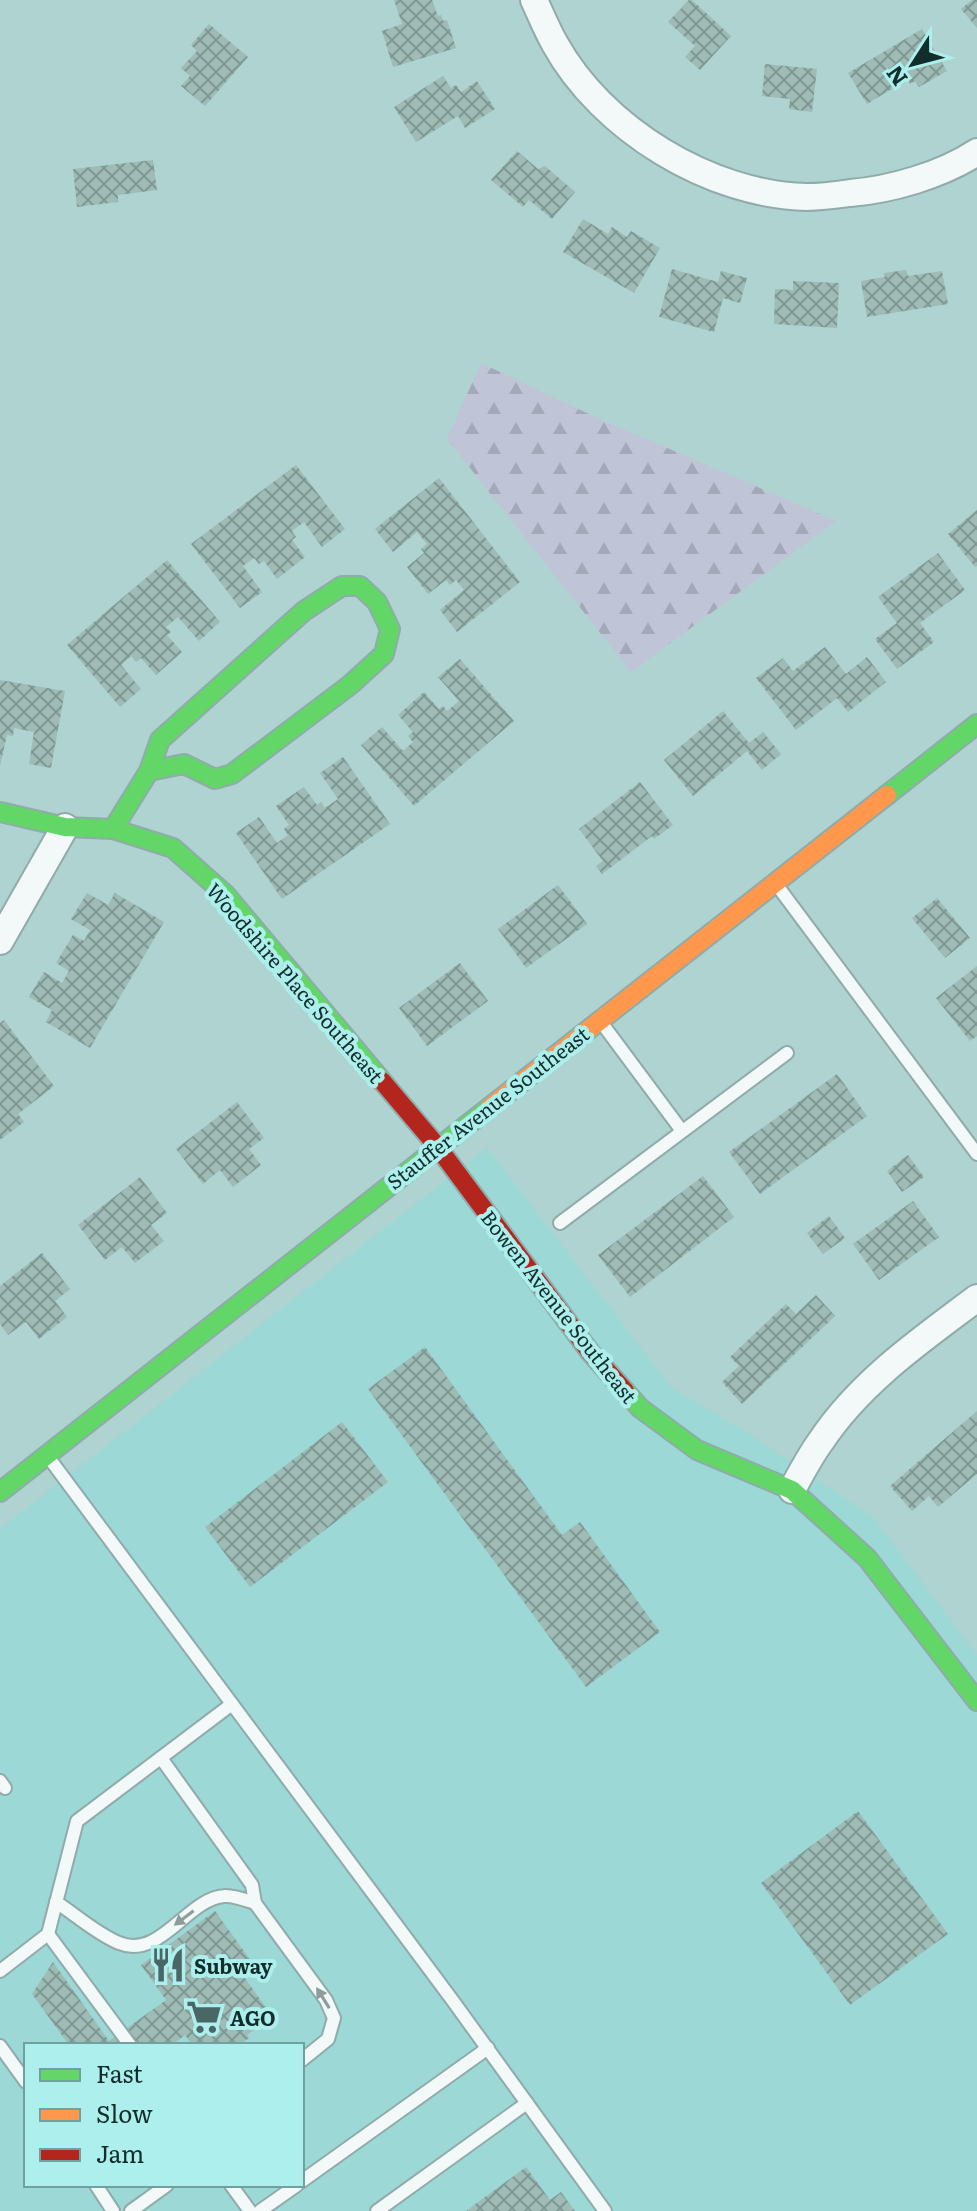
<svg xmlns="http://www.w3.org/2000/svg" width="977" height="2211" viewBox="0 0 977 2211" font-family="Literata,serif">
	<defs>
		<pattern id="forest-firs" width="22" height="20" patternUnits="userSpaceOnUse" patternTransform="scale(2)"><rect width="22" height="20" fill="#c0c4d7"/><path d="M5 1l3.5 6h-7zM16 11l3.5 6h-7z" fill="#a4a9b9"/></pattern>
		<pattern id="building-cross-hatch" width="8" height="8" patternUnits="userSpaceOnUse" patternTransform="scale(2)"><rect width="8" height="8" fill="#9ebbb6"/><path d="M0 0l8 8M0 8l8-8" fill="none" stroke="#7f9894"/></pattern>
	</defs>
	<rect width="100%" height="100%" fill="#aed3d1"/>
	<path fill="#9cd8d5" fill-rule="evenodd" d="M487,1148L671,1387L751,1435L873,1517L977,1655V2211H0V1529ZM26,2045H302V2185H26Z"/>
	<polygon fill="url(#forest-firs)" points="481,363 591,415 836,521 631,672 447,439"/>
	<g fill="url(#building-cross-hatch)">
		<polygon points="394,0 432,0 438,16 441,15 443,21 447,20 456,48 393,67 382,31 402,24"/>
		<polygon points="689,0 692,0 731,36 700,70 685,57 695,46 668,22"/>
		<polygon points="972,0 977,0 977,28 961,9"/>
		<polygon points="209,24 248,57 205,106 181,86 190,76 181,68 197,51 191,45"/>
		<polygon points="922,29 947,71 919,87 915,81 910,84 908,79 867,104 848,73"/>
		<polygon points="765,64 817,69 812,112 789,109 790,99 762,96"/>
		<polygon points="443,76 451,88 456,85 461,92 477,81 495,109 465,128 458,116 416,142 394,107"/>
		<polygon points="517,151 538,169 545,166 575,192 552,219 529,200 523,207 491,180"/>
		<polygon points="153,160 157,190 118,195 118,202 77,207 73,169"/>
		<polygon points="583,219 608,234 612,227 627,237 631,231 660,248 634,293 563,252"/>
		<polygon points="672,269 718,282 721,271 747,278 740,303 723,298 714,332 659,317"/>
		<polygon points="906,270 908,276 942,271 948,304 867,317 861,281 885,277 884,273"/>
		<polygon points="793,281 839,283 837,328 774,324 775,289 793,290"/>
		<polygon points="296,465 345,529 322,547 304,522 292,531 296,537 292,540 305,557 277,579 264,561 259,564 254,558 243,566 262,592 240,608 191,544"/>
		<polygon points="439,478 520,582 457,632 440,610 464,590 456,580 450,585 446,580 428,594 407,567 424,553 421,549 427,544 417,532 393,552 375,529"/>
		<polygon points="977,510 977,566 975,567 948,534"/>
		<polygon points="938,553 965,590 920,623 934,642 897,669 875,639 897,623 878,597"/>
		<polygon points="167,560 220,622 199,641 178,617 166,627 171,632 167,635 182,652 156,675 141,658 136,662 131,656 121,665 141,689 120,707 67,645"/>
		<polygon points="825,647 846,674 867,657 886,682 848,712 837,698 796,730 756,678 783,658 793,671"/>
		<polygon points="460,659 514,721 414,806 361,745 382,727 403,751 413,742 408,736 413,732 398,715 424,692 439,709 443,706 447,711 459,701 438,677"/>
		<polygon points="0,680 65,691 51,768 29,764 34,732 14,728 13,736 7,735 0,766"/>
		<polygon points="723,711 749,743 763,732 781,754 762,770 747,751 693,796 664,760"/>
		<polygon points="343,757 390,824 282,899 236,833 259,817 277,843 288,835 284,829 289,825 276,806 304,787 317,805 321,802 325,808 338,799 320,773"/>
		<polygon points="640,782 673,825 654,839 652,836 602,874 596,866 603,861 579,829"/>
		<polygon points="558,885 587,924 526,968 498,929"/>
		<polygon points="87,893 108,905 115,893 164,922 90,1048 46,1022 52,1010 29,997 44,972 62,983 69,971 56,963 73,935 84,941 90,930 71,919"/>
		<polygon points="937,898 970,938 945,958 912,918"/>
		<polygon points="460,963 488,1001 427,1046 399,1008"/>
		<polygon points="977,966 977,1036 970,1041 936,998"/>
		<polygon points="4,1020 54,1086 18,1114 24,1122 0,1140 0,1023"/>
		<polygon points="837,1074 867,1116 760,1194 729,1152"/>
		<polygon points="237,1102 264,1138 249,1149 261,1165 233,1187 220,1170 203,1184 176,1149"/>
		<polygon points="908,1155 924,1177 902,1192 887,1171"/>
		<polygon points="703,1176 734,1217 630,1297 598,1255"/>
		<polygon points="140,1177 167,1213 151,1225 164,1241 135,1263 122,1247 105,1260 78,1225"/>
		<polygon points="913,1201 939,1237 879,1280 853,1244"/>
		<polygon points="829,1216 845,1238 823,1254 807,1233"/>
		<polygon points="42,1253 70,1289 55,1301 67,1317 39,1339 26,1322 8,1335 0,1324 0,1286"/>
		<polygon points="816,1295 835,1316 742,1404 722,1382 739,1366 730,1357 786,1304 796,1314"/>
		<polygon points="425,1347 562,1535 580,1522 660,1632 586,1687 368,1389"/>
		<polygon points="977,1411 977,1474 938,1507 929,1496 912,1511 890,1486"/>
		<polygon points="342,1422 388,1482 250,1587 205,1527"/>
		<polygon points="858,1811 948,1934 850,2005 761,1883"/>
		<polygon points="215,1911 254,1965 242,1974 272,2016 247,2035 249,2038 239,2045 192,2045 185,2035 172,2045 69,2045 32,1994 53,1962 109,2041 166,2000 141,1965"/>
		<polygon points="526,2167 550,2200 561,2192 575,2211 466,2211"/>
	</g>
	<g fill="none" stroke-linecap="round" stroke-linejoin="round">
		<g stroke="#8fabaa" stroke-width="16">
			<g id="lane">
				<polyline points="776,884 977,1154"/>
				<polyline points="601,1022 682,1131"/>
				<polyline points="560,1223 787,1053"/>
				<polyline points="49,1458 453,2001 605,2211"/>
				<polyline points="161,1758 252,1885 255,1903 326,2000 334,2018 328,2039 302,2060"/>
				<polyline points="0,1781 5,1788"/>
				<path d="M56,1902C76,1915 97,1934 119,1943C160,1960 187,1899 224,1896C233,1895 246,1900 255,1903"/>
				<polyline points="48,1934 130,2045"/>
				<polyline points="0,1971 48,1934 77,1821 232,1704"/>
				<polyline points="0,2046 26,2082"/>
				<polyline points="302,2181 488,2048"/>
				<polyline points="96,2185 113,2211"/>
				<polyline points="231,2185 250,2211"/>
				<polyline points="131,2211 167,2185"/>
				<polyline points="260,2211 297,2185"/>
				<polyline points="377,2211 527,2103"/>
			</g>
		</g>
		<g stroke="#8fabaa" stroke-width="30">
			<g id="street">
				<path d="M534,0C541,15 547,30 555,44C602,129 710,195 807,197C821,197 836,195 850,193C890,190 942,175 977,152"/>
				<polyline points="0,941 65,827"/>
				<path d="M792,1490C801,1473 810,1456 821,1441C860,1382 921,1340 977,1298"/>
			</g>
		</g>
		<g stroke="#8fabaa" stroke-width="22">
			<g id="fast">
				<polyline points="887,795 977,724"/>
				<polyline points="0,812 65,827 113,829 173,848 226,895 382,1081"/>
				<polyline points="113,829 149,771 160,740 304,611 342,586 360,586 377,602 390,629 384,654 350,685 232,774 215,779 184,764 149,771"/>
				<polyline points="625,1391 640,1408 697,1450 792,1490 867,1558 977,1701"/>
				<polyline points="0,1492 490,1107"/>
			</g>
		</g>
		<g stroke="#8fabaa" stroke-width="22">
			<polyline id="slow" points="490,1107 887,795"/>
		</g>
		<g stroke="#8fabaa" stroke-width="22">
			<polyline id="jam" points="382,1081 437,1146 590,1352 625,1391"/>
		</g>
		<use href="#lane" stroke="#f3f8f8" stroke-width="12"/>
		<use href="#street" stroke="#f3f8f8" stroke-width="26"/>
		<use href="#fast" stroke="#63d668" stroke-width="18"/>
		<use href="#slow" stroke="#ff974d" stroke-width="18"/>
		<use href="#jam" stroke="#b3261e" stroke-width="18"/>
	</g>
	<defs><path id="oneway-solid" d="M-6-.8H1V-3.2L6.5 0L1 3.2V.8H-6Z" transform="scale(2)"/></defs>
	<g fill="#8d9d9c">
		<use href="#oneway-solid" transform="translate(184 1918) rotate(143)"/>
		<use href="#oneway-solid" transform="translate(323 1998) rotate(-122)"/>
	</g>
	<defs>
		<g id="restaurant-bare" transform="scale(2.76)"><path d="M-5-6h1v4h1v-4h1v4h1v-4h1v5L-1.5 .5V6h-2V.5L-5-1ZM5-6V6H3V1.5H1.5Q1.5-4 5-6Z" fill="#486766" stroke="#acefec" stroke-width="2.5" paint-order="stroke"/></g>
		<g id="supermarket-bare" transform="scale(2.76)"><path d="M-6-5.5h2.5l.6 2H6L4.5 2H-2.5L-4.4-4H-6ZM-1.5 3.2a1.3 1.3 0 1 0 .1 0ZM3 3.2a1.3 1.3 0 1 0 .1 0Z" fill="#486766" stroke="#acefec" stroke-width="2.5" paint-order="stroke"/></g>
	</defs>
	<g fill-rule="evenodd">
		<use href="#restaurant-bare" x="168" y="1965"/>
		<use href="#supermarket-bare" x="204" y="2017"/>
	</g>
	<g text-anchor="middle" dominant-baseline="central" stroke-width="8" stroke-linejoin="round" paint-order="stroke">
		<g font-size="20" fill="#112d2c" stroke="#acefec">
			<text transform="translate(296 982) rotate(49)">Woodshire Place Southeast</text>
			<text transform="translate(487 1107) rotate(-38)">Stauffer Avenue Southeast</text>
			<text transform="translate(560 1306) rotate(52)">Bowen Avenue Southeast</text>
		</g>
		<g font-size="20" font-weight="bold" fill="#112d2c" stroke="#acefec" text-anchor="start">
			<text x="194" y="1965">Subway</text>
			<text x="230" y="2017">AGO</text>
		</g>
	</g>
	<rect x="24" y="2043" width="280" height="144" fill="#acefec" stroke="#6ea19f" stroke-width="2"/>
	<rect x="40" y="2069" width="40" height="12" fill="#63d668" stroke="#6ea19f" stroke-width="2"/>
	<text x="96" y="2083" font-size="24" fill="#112d2c">Fast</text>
	<rect x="40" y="2109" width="40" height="12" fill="#ff974d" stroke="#6ea19f" stroke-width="2"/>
	<text x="96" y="2123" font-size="24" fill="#112d2c">Slow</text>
	<rect x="40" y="2149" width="40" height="12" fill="#b3261e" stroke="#6ea19f" stroke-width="2"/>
	<text x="96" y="2163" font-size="24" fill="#112d2c">Jam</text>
	<g transform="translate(913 64) rotate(234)" stroke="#acefec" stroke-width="6" paint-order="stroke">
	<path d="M0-6L14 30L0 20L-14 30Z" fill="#112d2c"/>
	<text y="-12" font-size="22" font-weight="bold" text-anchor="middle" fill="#112d2c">N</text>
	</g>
</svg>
